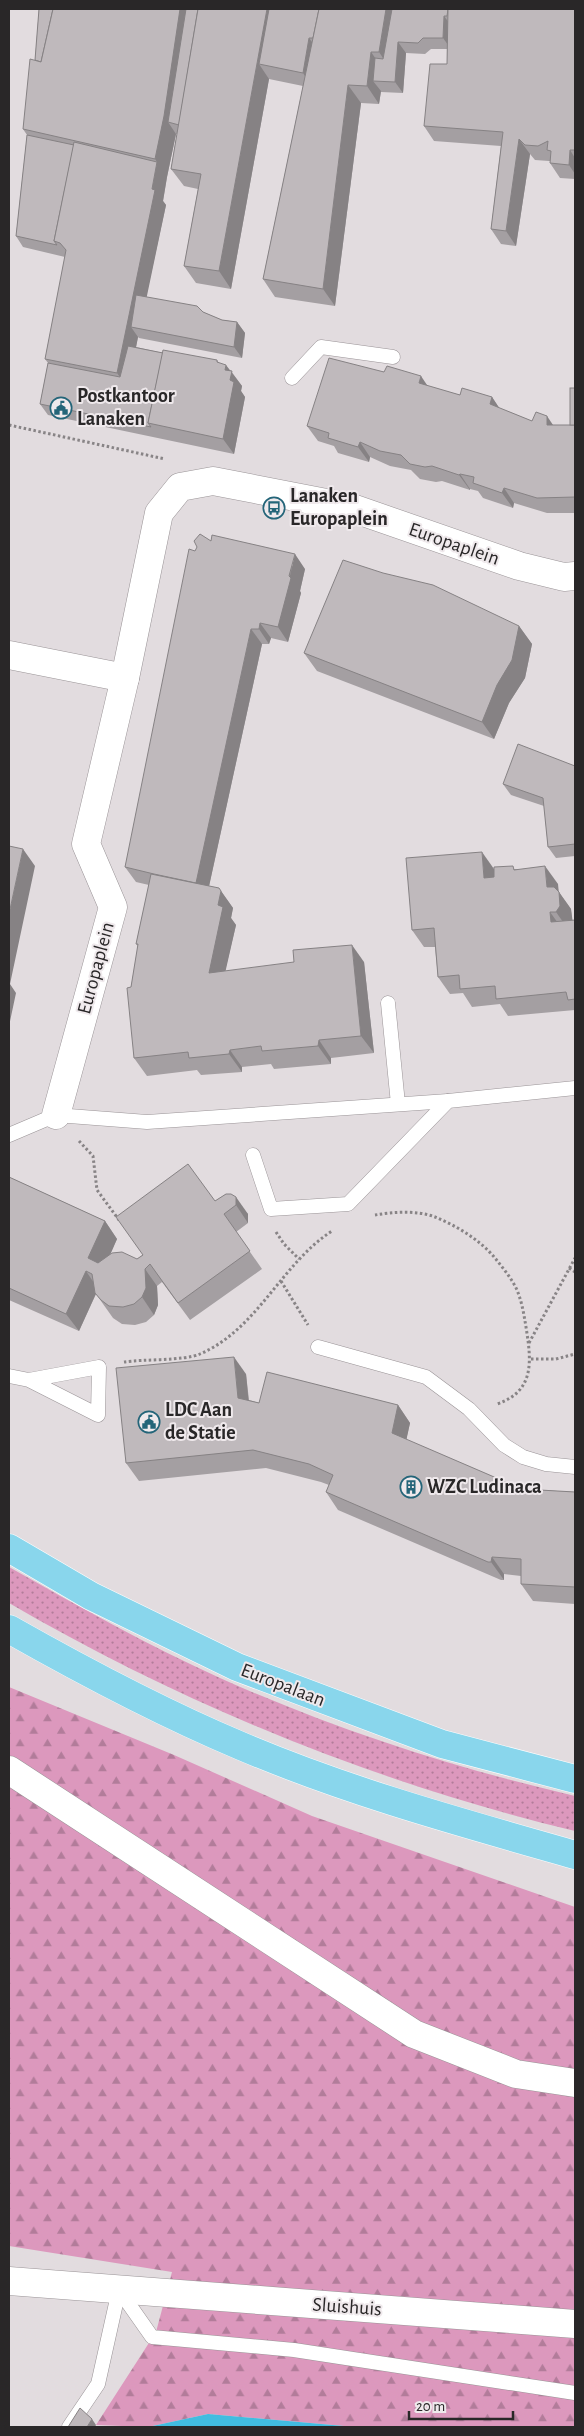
<svg xmlns="http://www.w3.org/2000/svg" width="584" height="2436" viewBox="0 0 584 2436" font-family="'Alegreya Sans',sans-serif">
	<defs>
		<pattern id="green-dots" width="8" height="8" patternUnits="userSpaceOnUse" patternTransform="scale(1.25)"><rect width="8" height="8" fill="#dc98bd"/><path d="M2 2h.1M6 6h.1" fill="none" stroke="#b27c9a" stroke-width="1.8" stroke-linecap="round"/></pattern>
		<pattern id="forest-firs" width="22" height="20" patternUnits="userSpaceOnUse" patternTransform="scale(1.25)"><rect width="22" height="20" fill="#dc98bd"/><path d="M5 1l3.5 6h-7zM16 11l3.5 6h-7z" fill="#b27c9a"/></pattern>
	</defs>
	<rect width="100%" height="100%" fill="#e2dcdf"/>
	<path fill="url(#green-dots)" d="M9,1567C78,1606 147,1645 220,1678C334,1729 454,1768 575,1796V1831C376,1783 186,1706 9,1603Z"/>
	<polygon fill="url(#forest-firs)" points="9,1687 174,1755 312,1816 575,1907 575,2427 355,2427 208,2414 148,2427 96,2425 156,2332 172,2272 9,2246"/>
	<polygon fill="#41bce0" points="208,2414 355,2427 148,2427"/>
	<g fill="none" stroke-linecap="round" stroke-linejoin="round">
		<g stroke="#9a9497" stroke-width="15">
			<g id="service">
				<polyline points="292,378 321,347 393,357"/>
				<polyline points="388,1003 398,1104"/>
				<polyline points="9,1135 56,1115 147,1122 448,1101"/>
				<polyline points="253,1155 271,1209 348,1204 448,1101 575,1088"/>
				<polyline points="318,1347 426,1377 469,1409 504,1445 523,1457 546,1464 575,1467"/>
				<polyline points="9,1376 29,1380 98,1415 99,1367 29,1380"/>
				<polyline points="119,2290 152,2337 294,2350 575,2393"/>
				<polyline points="69,2427 98,2384 119,2290"/>
			</g>
		</g>
		<g stroke="#9a9497" stroke-width="29">
			<g id="minor">
				<polyline points="9,655 125,678"/>
				<polyline points="56,1115 113,907 86,844 125,678 159,513 180,487 213,481 352,508 519,566 564,577 575,576"/>
				<polyline points="9,1770 414,2034 516,2074 575,2083"/>
				<polyline points="9,2281 575,2324"/>
			</g>
		</g>
		<g stroke="#fff" stroke-width="29">
			<g id="primary">
				<polyline points="9,1548 91,1596 237,1667 442,1744 575,1779"/>
				<path d="M9,1629C85,1672 160,1712 241,1746C349,1792 463,1823 575,1855"/>
			</g>
		</g>
		<g stroke="#888486" stroke-width="3" stroke-dasharray="2.5 2.5" stroke-linecap="butt">
			<polyline points="9,425 165,459"/>
			<polyline points="79,1141 93,1156 97,1190 119,1220"/>
			<path d="M375,1215C393,1212 417,1210 435,1217C457,1226 480,1240 495,1258C503,1268 512,1279 517,1290C522,1302 524,1315 526,1327C531,1359 536,1391 497,1404"/>
			<polyline points="276,1232 284,1244 299,1259"/>
			<polyline points="569,1268 575,1272"/>
			<polyline points="281,1281 308,1325"/>
			<polyline points="529,1343 575,1258"/>
			<polyline points="531,1359 556,1359 575,1354"/>
			<path d="M124,1362C143,1359 184,1361 200,1354C258,1329 281,1264 332,1231"/>
		</g>
		<use href="#service" stroke="#fff" stroke-width="14"/>
		<use href="#minor" stroke="#fff" stroke-width="28"/>
		<use href="#primary" stroke="#89d6ec" stroke-width="28"/>
	</g>
	<g fill="#a49fa2">
		<polygon points="39,9 575,9 575,179 560,178 550,163 550,161 549,161 535,160 530,154 516,246 501,244 491,229 501,146 434,141 424,126 447,64 447,49 431,49 425,54 406,53 403,93 381,92 381,91 379,104 361,103 335,306 275,297 263,279 303,86 269,79 231,289 196,283 184,266 198,189 184,186 171,169 177,134 176,134 167,177 163,201 166,205 146,297 203,312 222,320 237,322 245,333 242,358 139,338 138,337 136,347 163,353 217,360 219,363 231,371 242,386 241,391 245,397 234,454 48,415 40,404 48,363 45,359 65,257 23,247 16,236 27,135 23,129 35,60"/>
		<polygon points="427,386 460,395 492,397 499,408 532,421 553,425 570,425 575,388 575,513 547,513 514,503 513,508 483,498 478,491 470,489 470,490 442,481 436,482 420,479 411,470 390,466 370,457 369,462 338,453 334,446 318,441 307,426"/>
		<polygon points="195,551 305,569 300,591 301,593 288,642 271,638 269,644 262,644 209,886 221,891 233,908 231,918 236,925 225,971 364,962 374,1053 331,1058 331,1064 274,1069 271,1064 242,1067 242,1072 201,1075 197,1070 147,1076 134,1058 131,987 138,946 136,944 149,885 136,882 125,867"/>
		<polygon points="519,626 532,644 525,678 509,703 494,739 317,671 304,653"/>
		<polygon points="575,766 575,856 556,858 548,847 544,806 511,795 503,784"/>
		<polygon points="494,869 516,869 558,884 558,891 571,909 572,920 575,920 575,1011 575,1010 508,1016 500,1004 472,1007 463,993 450,994 438,977 435,947 424,947 412,930"/>
		<polygon points="9,1177 105,1221 117,1239 110,1254 137,1259 215,1201 226,1194 248,1214 248,1223 236,1232 262,1269 190,1320 162,1282 157,1286 158,1305 154,1315 146,1322 135,1325 122,1324 113,1318 96,1294 79,1331 9,1300"/>
		<polygon points="246,1374 249,1400 259,1403 398,1405 410,1423 406,1440 522,1489 575,1492 575,1604 533,1601 521,1584 521,1576 504,1574 504,1580 501,1580 338,1510 326,1492 329,1485 321,1482 266,1468 139,1481 126,1463"/>
	</g>
	<g fill="#868284">
		<polygon points="180,9 195,9 168,122 176,134 167,177 163,201 166,205 140,329 131,327 138,337 128,388 117,373 152,189 157,162 155,159"/>
		<polygon points="267,9 282,9 259,64 269,79 231,289 219,271"/>
		<polygon points="386,9 394,9 391,70 379,52"/>
		<polygon points="444,16 452,27 451,49 443,38"/>
		<polygon points="309,38 320,53 313,88 303,73"/>
		<polygon points="398,42 406,53 403,93 395,82"/>
		<polygon points="371,52 383,69 373,81 381,91 379,104 367,86"/>
		<polygon points="348,85 361,103 335,306 323,289"/>
		<polygon points="519,139 530,154 516,246 506,231"/>
		<polygon points="570,150 575,158 575,174 569,165"/>
		<polygon points="237,322 245,333 242,358 234,347"/>
		<polygon points="226,365 242,386 241,391 245,397 234,454 223,439 230,380 225,370"/>
		<polygon points="421,376 431,391 419,383"/>
		<polygon points="492,397 502,412 490,404"/>
		<polygon points="547,416 557,431 547,425"/>
		<polygon points="360,442 370,457 369,462 358,447"/>
		<polygon points="460,474 470,489 470,490 459,475"/>
		<polygon points="504,488 514,503 513,508 502,493"/>
		<polygon points="295,554 305,569 300,591 301,593 288,642 278,627"/>
		<polygon points="260,623 271,638 269,644 259,629"/>
		<polygon points="519,626 532,644 525,678 509,703 494,739 482,722"/>
		<polygon points="251,629 262,644 206,900 195,885"/>
		<polygon points="23,849 35,866 10,984 16,993 9,1026 9,914"/>
		<polygon points="482,852 494,869 497,895 484,878"/>
		<polygon points="545,866 558,884 560,904 547,887"/>
		<polygon points="221,891 233,908 231,918 236,925 221,991 209,973 218,905"/>
		<polygon points="559,892 571,909 573,924 568,929 556,912"/>
		<polygon points="550,912 563,930 551,922"/>
		<polygon points="352,945 364,962 374,1053 361,1036"/>
		<polygon points="319,1040 331,1058 331,1064 318,1046"/>
		<polygon points="230,1050 242,1067 242,1072 229,1054"/>
		<polygon points="236,1197 248,1214 248,1223 236,1205"/>
		<polygon points="105,1221 117,1239 101,1276 88,1258"/>
		<polygon points="145,1269 157,1286 158,1305 154,1315 142,1297"/>
		<polygon points="86,1271 98,1289 79,1331 66,1314"/>
		<polygon points="234,1357 246,1374 250,1416 238,1398"/>
		<polygon points="398,1405 410,1423 404,1451 392,1433"/>
		<polygon points="492,1557 504,1574 504,1580 491,1562"/>
		<polygon points="92,2419 96,2425 95,2427 87,2427"/>
	</g>
	<g fill="#bfb9bc" stroke="#868284">
		<polygon points="39,9 53,9 41,62 35,60"/>
		<polygon points="53,9 180,9 164,116 155,159 23,129 30,59 41,62"/>
		<polygon points="186,9 198,9 179,125 168,122"/>
		<polygon points="198,9 267,9 219,271 184,266 201,174 171,169"/>
		<polygon points="269,9 319,9 313,38 309,38 303,73 259,64"/>
		<polygon points="319,9 386,9 379,52 371,52 367,86 348,85 323,289 263,279"/>
		<polygon points="392,9 448,9 447,16 444,16 443,38 423,38 418,43 398,42 395,82 373,81 375,58 383,59"/>
		<polygon points="448,9 575,9 575,150 570,150 569,165 550,163 551,151 547,150 548,141 538,146 525,145 519,139 506,231 491,229 503,132 424,126 430,64 447,64"/>
		<polygon points="27,135 74,145 54,241 57,245 16,236"/>
		<polygon points="74,142 157,162 152,189 155,190 117,373 45,359 66,250 60,243 54,241"/>
		<polygon points="136,295 197,306 203,312 222,320 237,322 234,347 131,327"/>
		<polygon points="128,346 163,353 148,423 151,427 40,404 48,363 120,377"/>
		<polygon points="163,350 217,360 217,362 226,365 225,370 232,371 230,380 234,382 223,439 148,423"/>
		<polygon points="329,358 384,372 387,366 421,376 419,383 460,395 462,388 492,397 490,404 532,421 536,412 547,416 547,425 575,425 575,497 537,498 504,488 502,493 473,483 474,477 460,474 459,475 432,466 425,467 410,464 401,455 380,451 360,442 358,447 328,438 329,433 307,426"/>
		<rect x="570" y="388" width="5" height="37"/>
		<polygon points="200,534 211,541 212,535 295,554 289,576 291,578 278,627 260,623 259,629 251,629 196,883 154,874 125,867 189,549 195,551 197,547 194,541"/>
		<polygon points="343,560 383,573 433,585 519,626 512,660 497,685 482,722 304,653"/>
		<polygon points="518,744 575,766 575,844 548,847 543,798 503,784"/>
		<polygon points="9,846 23,849 9,914"/>
		<polygon points="482,852 484,878 494,877 494,867 513,866 514,870 545,866 547,887 554,887 559,892 560,906 556,912 550,912 551,922 575,920 575,999 568,1000 566,992 496,999 495,986 460,989 459,975 438,977 434,928 412,930 406,858"/>
		<polygon points="151,874 219,888 221,891 218,905 223,907 209,973 294,962 293,950 352,945 361,1036 319,1040 318,1046 262,1051 261,1046 230,1050 229,1054 189,1058 188,1052 134,1058 127,988 131,987 138,944 136,944"/>
		<polygon points="188,1164 215,1201 226,1194 231,1194 236,1197 236,1205 224,1214 250,1251 178,1303 150,1264 145,1269 146,1288 142,1297 134,1304 123,1307 109,1306 101,1300 95,1293 92,1274 86,1271 66,1314 9,1288 9,1177 105,1221 88,1258 98,1263 112,1253 122,1252 137,1259 143,1255 116,1217"/>
		<polygon points="234,1357 238,1398 259,1403 267,1372 398,1405 392,1433 522,1489 575,1492 575,1587 521,1584 521,1559 492,1557 491,1562 488,1562 326,1492 333,1475 309,1464 253,1450 126,1463 116,1368"/>
		<polygon points="80,2408 92,2419 87,2427 68,2427"/>
	</g>
	<defs>
		<g id="civic-ring" transform="scale(1.125)"><circle r="9.5" fill="#efe9ec" stroke="#246579" stroke-width="1.5"/><path d="M-.6-6.5H3V-4.5H.6V-3L4-1V1h2V6H-6V1h2V-1L-.6-3ZM-1.2 2.5V6h2.4V2.5Z" fill="#246579"/></g>
		<g id="bus-ring" transform="scale(1.125)"><circle r="9.5" fill="#efe9ec" stroke="#246579" stroke-width="1.5"/><path d="M-5-6H5V4H4V6H2V4H-2V6H-4V4H-5ZM-3.5-4V0h7V-4ZM-3.5 1.2v1.5H-2V1.2ZM2 1.2v1.5H3.5V1.2Z" fill="#246579"/></g>
		<g id="building-ring" transform="scale(1.125)"><circle r="9.5" fill="#efe9ec" stroke="#246579" stroke-width="1.5"/><path d="M-4-6H4V6H1V3H-1V6H-4ZM-2.5-4.3h1.7v1.8h-1.7ZM.8-4.3h1.7v1.8H.8ZM-2.5-1h1.7V.8h-1.7ZM.8-1h1.7V.8H.8Z" fill="#246579"/></g>
	</defs>
	<g fill-rule="evenodd">
		<use href="#civic-ring" x="61" y="408"/>
		<use href="#bus-ring" x="274" y="508"/>
		<use href="#civic-ring" x="149" y="1422"/>
		<use href="#building-ring" x="411" y="1487"/>
	</g>
	<g text-anchor="middle" dominant-baseline="central" stroke-width="4" stroke-linejoin="round" paint-order="stroke">
		<g font-size="20" font-weight="bold" fill="#292728" stroke="#efe9ec" text-anchor="start">
			<text x="77" y="396">Postkantoor<tspan x="77" dy="23">Lanaken</tspan></text>
			<text x="290" y="496">Lanaken<tspan x="290" dy="23">Europaplein</tspan></text>
			<text x="165" y="1410">LDC Aan<tspan x="165" dy="23">de Statie</tspan></text>
			<text x="427" y="1487">WZC Ludinaca</text>
		</g>
		<g font-size="20" fill="#292728" stroke="#efe9ec">
			<text transform="translate(454 544) rotate(19)">Europaplein</text>
			<text transform="translate(96 968) rotate(-75)">Europaplein</text>
			<text transform="translate(283 1685) rotate(21)">Europalaan</text>
			<text transform="translate(347 2307) rotate(4)">Sluishuis</text>
		</g>
	</g>
	<rect width="584" height="2436" fill="none" stroke="#292728" stroke-width="20"/>
	<path d="M409 2411v8h104v-8" fill="none" stroke="#292728" stroke-width="2.5"/>
	<text x="416" y="2411" font-size="15" fill="#292728" stroke="#efe9ec" stroke-width="4" paint-order="stroke">20 m</text>
</svg>
